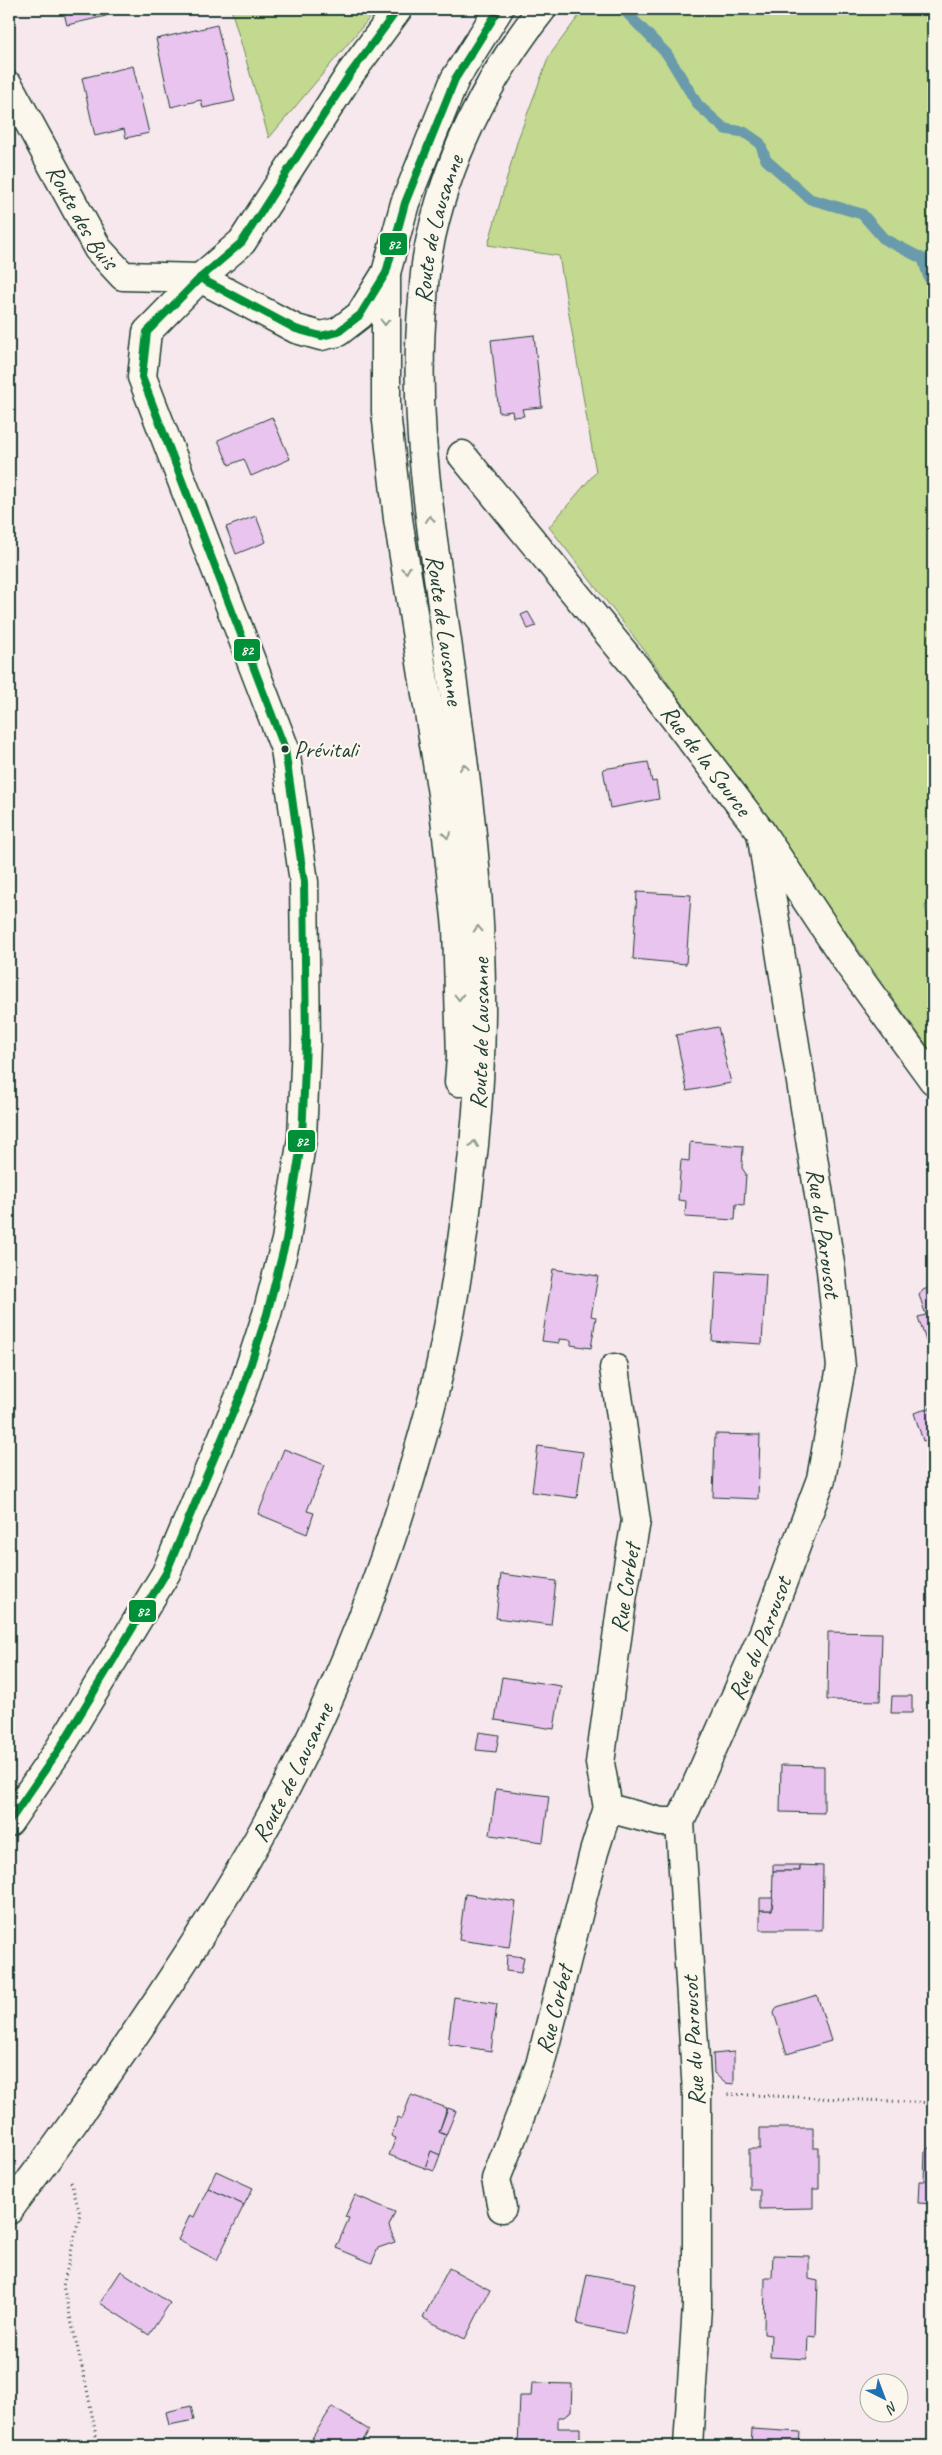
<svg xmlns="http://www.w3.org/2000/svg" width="942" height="2455" viewBox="0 0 942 2455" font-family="Caveat,sans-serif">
	<rect width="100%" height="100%" fill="#f6e8ed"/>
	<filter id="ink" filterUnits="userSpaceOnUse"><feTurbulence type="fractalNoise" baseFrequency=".02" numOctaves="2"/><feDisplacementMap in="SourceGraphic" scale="10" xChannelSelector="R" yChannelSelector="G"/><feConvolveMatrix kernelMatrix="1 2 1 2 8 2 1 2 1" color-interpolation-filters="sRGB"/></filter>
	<g filter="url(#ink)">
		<g fill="#c3d98f" stroke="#718b62">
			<polygon points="231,9 377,9 269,138"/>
			<polygon points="584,9 933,9 933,905 925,905 933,942 933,1049 930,1050 648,655 549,527 596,472 559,256 488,245 518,139 549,56"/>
		</g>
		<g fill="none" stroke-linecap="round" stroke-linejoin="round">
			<polyline stroke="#6a9bad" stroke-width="11" points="623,9 667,54 698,105 725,129 744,132 760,143 766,160 810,199 862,214 884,239 923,259 929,278 933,279"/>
		</g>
		<g fill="#e9c4ee" stroke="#1f3d34">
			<polygon points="63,9 105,9 106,16 67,25"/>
			<polygon points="217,25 235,101 203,108 201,100 171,107 156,39"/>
			<polygon points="133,66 149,133 126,138 124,129 95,136 82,78"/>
			<polygon points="534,335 542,407 522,409 524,416 513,417 512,411 499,413 491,340"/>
			<polygon points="272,417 290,459 251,476 244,459 229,465 218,440"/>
			<polygon points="256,516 266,542 236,554 226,527"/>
			<polygon points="528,612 536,626 528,629 521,615"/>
			<polygon points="648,762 652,782 656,781 659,799 610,808 603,769"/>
			<polygon points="637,892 691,895 686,964 633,959"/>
			<polygon points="718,1027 731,1083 687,1091 676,1035"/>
			<polygon points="690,1142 743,1146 742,1168 746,1174 744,1205 736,1204 735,1220 685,1217 686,1201 678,1200 681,1160 689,1161"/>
			<polygon points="553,1269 598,1276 591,1316 596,1317 591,1348 571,1345 571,1340 559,1339 559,1343 542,1341"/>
			<polygon points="716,1271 766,1274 762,1344 712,1341"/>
			<polygon points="933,1286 933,1362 918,1317 926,1315 919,1295 923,1290"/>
			<polygon points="933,1407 933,1438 923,1441 914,1413"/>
			<polygon points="715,1434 760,1435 758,1499 713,1497"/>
			<polygon points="538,1446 583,1452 577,1498 532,1492"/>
			<polygon points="284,1449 325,1465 307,1511 314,1513 307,1534 258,1514"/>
			<polygon points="501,1574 556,1581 551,1625 496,1618"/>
			<polygon points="828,1632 882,1633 880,1701 827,1700"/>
			<polygon points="502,1677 561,1686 554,1729 495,1720"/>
			<polygon points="892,1696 912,1696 912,1713 891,1713"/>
			<polygon points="479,1732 499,1735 496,1752 476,1750"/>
			<polygon points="781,1765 824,1766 824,1813 780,1812"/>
			<polygon points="496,1789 549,1796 543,1842 490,1835"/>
			<rect x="773" y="1865" width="27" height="6"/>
			<polygon points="800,1865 823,1866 822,1930 760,1930 760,1910 772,1910 773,1871 800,1871"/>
			<polygon points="465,1894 516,1902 509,1947 459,1940"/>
			<polygon points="760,1898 773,1898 772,1910 760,1910"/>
			<polygon points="507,1955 524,1957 521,1973 506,1971"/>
			<polygon points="817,1995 831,2041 787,2054 774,2013 777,2007"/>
			<polygon points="454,1997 497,2004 491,2051 448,2044"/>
			<polygon points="734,2052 734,2084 725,2083 714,2073 713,2054"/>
			<polygon points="411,2095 447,2108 439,2132 446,2135 440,2155 431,2151 425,2168 389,2155 396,2138 391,2136 398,2117 402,2119"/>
			<polygon points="448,2108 456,2111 446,2135 439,2132"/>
			<polygon points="760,2128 813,2128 813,2148 819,2148 819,2189 813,2189 813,2208 760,2209 760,2189 749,2189 749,2149 760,2149"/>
			<polygon points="931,2146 933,2146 933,2204 918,2203 919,2181 924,2181 925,2151"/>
			<polygon points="431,2151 440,2155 434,2171 425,2168"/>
			<polygon points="216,2171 253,2188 244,2205 208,2188"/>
			<polygon points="208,2188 244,2205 217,2260 178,2240 190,2215 194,2217"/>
			<polygon points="355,2195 395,2212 389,2226 395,2242 378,2248 372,2263 336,2248 349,2218 345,2217"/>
			<polygon points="773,2255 809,2256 809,2279 818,2281 816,2337 808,2336 807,2359 770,2357 771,2335 764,2334 765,2277 772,2277"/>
			<polygon points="449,2268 490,2290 465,2339 423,2318"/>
			<polygon points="121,2271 170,2303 149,2335 100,2303"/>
			<polygon points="587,2274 635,2283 625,2334 577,2324"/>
			<polygon points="532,2383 572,2384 571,2411 564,2417 558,2417 558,2428 580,2428 580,2446 518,2446 520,2396 531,2396"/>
			<polygon points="191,2406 194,2420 169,2425 166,2412"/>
			<polygon points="332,2407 369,2430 360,2446 307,2446"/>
			<polygon points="752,2429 800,2432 799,2446 751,2446"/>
		</g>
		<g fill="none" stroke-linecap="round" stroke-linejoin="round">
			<g stroke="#1f3d34" stroke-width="31">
				<g id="minor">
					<path id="s1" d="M462,455L634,665L761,832L850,966L933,1080"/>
					<polyline points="614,1368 636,1521 623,1594 600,1763 608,1808 661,1822 680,1822"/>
					<path id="s2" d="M502,2208L496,2179L540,2065L594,1852L608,1808"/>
					<path id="s3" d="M688,2446L697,2306V2093L680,1822L764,1632L821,1479L841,1367L831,1270L761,832"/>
				</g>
			</g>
			<g stroke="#1f3d34" stroke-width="31">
				<g id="tertiary">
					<path id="s4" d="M9,86L98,249L123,276L200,278L296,329L321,336L338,332L360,315L386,273"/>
					<polyline points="9,1822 58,1751 166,1573 242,1391 267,1314 286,1240 302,1138 306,1042 304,882 285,749 142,377 147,332 200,278 242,242 350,74 398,9"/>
				</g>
			</g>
			<g stroke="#1f3d34" stroke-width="31">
				<g id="secondary">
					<polyline points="459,1082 461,1057 457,927 443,800 398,519 386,412 386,273 405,203 455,79 499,9"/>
					<path id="s5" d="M9,2210C24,2188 42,2166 58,2144C122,2055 185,1963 241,1869C321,1734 381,1586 423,1435C450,1341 463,1241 474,1145C486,1028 482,908 467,791C458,717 447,643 437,569C424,478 414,391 423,299C424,283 425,267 428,252C445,163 486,79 542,9"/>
				</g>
			</g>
			<g stroke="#1f3d34" stroke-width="3" stroke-dasharray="1 4" stroke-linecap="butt">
				<polyline points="728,2094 933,2103"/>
				<polyline points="71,2182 80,2214 63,2286 86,2384 98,2446"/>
			</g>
			<use href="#minor" stroke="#fbf7ec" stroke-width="28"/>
			<use href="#tertiary" stroke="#fbf7ec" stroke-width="28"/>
			<use href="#secondary" stroke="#fbf7ec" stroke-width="28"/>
			<g stroke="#fbf7ec" stroke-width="11">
				<g id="bus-1">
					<polyline points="200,278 296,329 321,336 338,332 360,315 386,273 405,203 455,79 499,9"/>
					<polyline points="9,1822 58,1751 166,1573 242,1391 267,1314 286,1240 302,1138 306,1042 304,882 285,749 142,377 147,332 200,278 242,242 350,74 398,9"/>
				</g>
			</g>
			<use href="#bus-1" stroke="#009037" stroke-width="8"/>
		</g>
		<defs><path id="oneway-chevron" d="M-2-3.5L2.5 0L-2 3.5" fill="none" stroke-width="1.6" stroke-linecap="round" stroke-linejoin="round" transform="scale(1.25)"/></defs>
		<g stroke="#8d9a90">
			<use href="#oneway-chevron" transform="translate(385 322) rotate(90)"/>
			<use href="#oneway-chevron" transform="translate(430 519) rotate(-97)"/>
			<use href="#oneway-chevron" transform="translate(406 570) rotate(81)"/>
			<use href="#oneway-chevron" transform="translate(464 767) rotate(-98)"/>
			<use href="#oneway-chevron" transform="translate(447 835) rotate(84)"/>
			<use href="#oneway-chevron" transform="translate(478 929) rotate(-92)"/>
			<use href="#oneway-chevron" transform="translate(459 997) rotate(88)"/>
			<use href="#oneway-chevron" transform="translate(474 1144) rotate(-84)"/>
		</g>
	</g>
	<circle fill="#1f3d34" stroke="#fbf7ec" stroke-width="2" cx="285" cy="749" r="4.5"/>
	<g text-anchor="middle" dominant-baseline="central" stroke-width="4.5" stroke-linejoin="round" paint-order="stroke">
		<g font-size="23" fill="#1f3d34" stroke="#fbf7ec" text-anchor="start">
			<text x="294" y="749">Prévitali</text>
		</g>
		<g font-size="24" fill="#1f3d34" stroke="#fbf7ec">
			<text stroke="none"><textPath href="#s4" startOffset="150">Route des Buis</textPath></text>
			<text stroke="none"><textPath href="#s5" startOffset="2101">Route de Lausanne</textPath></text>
			<text transform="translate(445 630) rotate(82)">Route de Lausanne</text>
			<text stroke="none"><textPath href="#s1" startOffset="391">Rue de la Source</textPath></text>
			<text stroke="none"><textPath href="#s5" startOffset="1291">Route de Lausanne</textPath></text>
			<text transform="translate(824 1233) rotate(82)">Rue du Parousot</text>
			<text transform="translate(625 1588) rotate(-81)">Rue Corbet</text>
			<text stroke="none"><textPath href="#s3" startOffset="825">Rue du Parousot</textPath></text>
			<text stroke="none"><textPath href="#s5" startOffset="522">Route de Lausanne</textPath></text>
			<text stroke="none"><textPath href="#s2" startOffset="209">Rue Corbet</textPath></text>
			<text transform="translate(693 2041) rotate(-93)">Rue du Parousot</text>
		</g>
	</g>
	<g stroke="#fbf7ec" stroke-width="2">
		<rect x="379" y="232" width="29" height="24" rx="5" fill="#009037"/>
		<rect x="233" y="638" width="28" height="24" rx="5" fill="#009037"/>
		<rect x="287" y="1129" width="29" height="24" rx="5" fill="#009037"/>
		<rect x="128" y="1599" width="29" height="24" rx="5" fill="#009037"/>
	</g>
	<g font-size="14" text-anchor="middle" font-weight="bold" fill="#fff">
		<text x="394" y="249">82</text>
		<text x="247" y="655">82</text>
		<text x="302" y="1146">82</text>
		<text x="143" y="1616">82</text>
	</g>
	<rect width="942" height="2455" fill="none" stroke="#fbf7ec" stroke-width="30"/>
	<rect x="15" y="15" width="912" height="2425" fill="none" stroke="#1f3d34" stroke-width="2" filter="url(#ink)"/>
	<g transform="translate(884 2398) rotate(138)"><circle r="24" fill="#fbf7ec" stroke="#a3ada2"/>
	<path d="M0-4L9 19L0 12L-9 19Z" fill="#1f6fb2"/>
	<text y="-8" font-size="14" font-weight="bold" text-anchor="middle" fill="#1f3d34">N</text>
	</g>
</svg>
